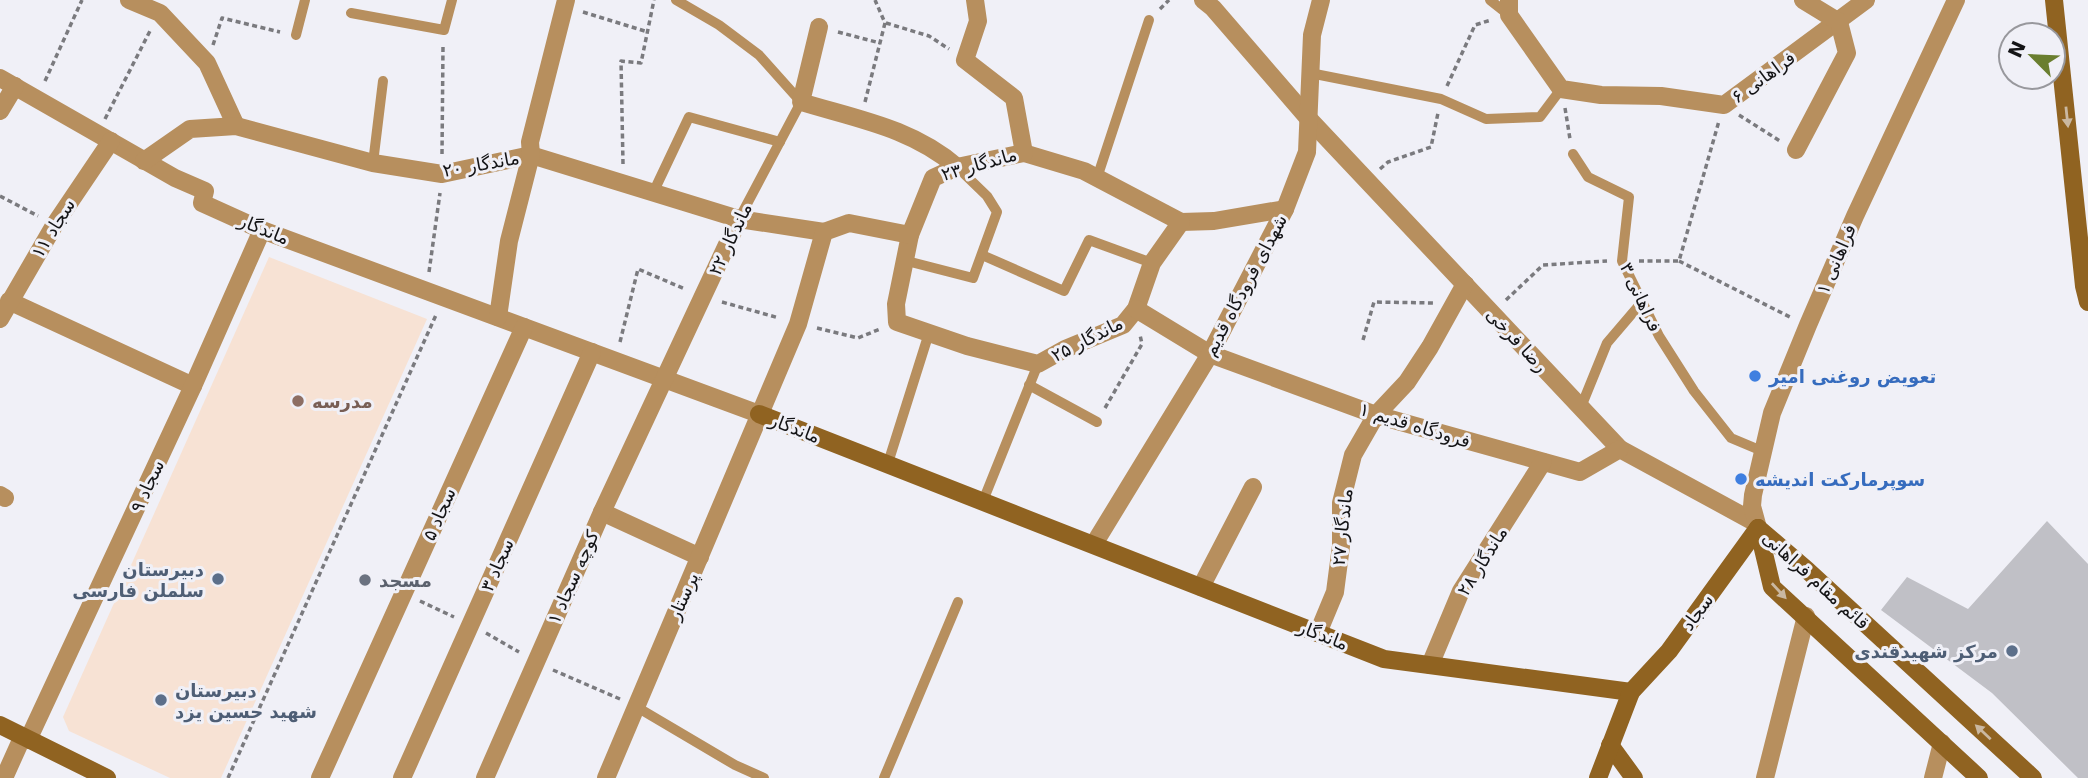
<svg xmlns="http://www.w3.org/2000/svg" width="2088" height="778" viewBox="0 0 2088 778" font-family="'DejaVu Sans',Cairo,sans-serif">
	<rect width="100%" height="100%" fill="#f0f0f7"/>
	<polygon fill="#f7e2d4" points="269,257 427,319 221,778 170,778 69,731 63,717"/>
	<polygon fill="#c0c0c6" points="2047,521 2088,564 2088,778 2078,778 1992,693 1881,610 1907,577 1968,609"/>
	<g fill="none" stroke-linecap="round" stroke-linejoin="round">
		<g stroke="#7a7a7e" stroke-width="3.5" stroke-dasharray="5 3.5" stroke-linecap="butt">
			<polyline points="1160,9 1169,0"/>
			<polyline points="583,12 648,32"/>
			<polyline points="886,23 929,36 949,49"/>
			<polyline points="838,32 880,43"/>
			<polyline points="213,45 222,18 280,32"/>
			<polyline points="45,81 82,0"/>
			<polyline points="1447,86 1475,25 1491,20"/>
			<polyline points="865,102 885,23 875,0"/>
			<polyline points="1565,108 1570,139"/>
			<polyline points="1739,115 1780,141"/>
			<polyline points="105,119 151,29"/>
			<polyline points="442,154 443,46"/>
			<polyline points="623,164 621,61 641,63 654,0"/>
			<polyline points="1380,169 1388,162 1431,147 1438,113"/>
			<polyline points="0,196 38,216"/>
			<polyline points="1639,261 1679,261 1719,121"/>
			<polyline points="1679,261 1790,317"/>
			<polyline points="429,272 440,193"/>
			<polyline points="1506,300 1543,265 1607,261"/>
			<polyline points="722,302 779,318"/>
			<polyline points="817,328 858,338 880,329"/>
			<polyline points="1363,340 1374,302 1434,303"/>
			<polyline points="620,342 638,269 685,289"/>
			<polyline points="1105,408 1142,344 1140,335"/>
			<polyline points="420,601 454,617"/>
			<polyline points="486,633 519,652"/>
			<polyline points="553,670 620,699"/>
			<polyline points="228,778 436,315"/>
		</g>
		<g stroke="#b78f5e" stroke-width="10">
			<polyline points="676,0 719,25 759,55 801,102 739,219"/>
			<polyline points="1490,0 1509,15"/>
			<polyline points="351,13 444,30 452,0"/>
			<polyline points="296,35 305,0"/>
			<polyline points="1310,73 1441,99 1486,119 1540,117 1561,89"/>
			<polyline points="1573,154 1588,177 1629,197 1622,261 1659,336 1694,391 1731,438 1762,451"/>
			<polyline points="373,163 383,81"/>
			<polyline points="1097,178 1149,20"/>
			<polyline points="653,193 689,117 780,142"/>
			<polyline points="982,255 1064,291 1089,240 1152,263"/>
			<polyline points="903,260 973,278 997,212 987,196 957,167"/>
			<polyline points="1029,385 1097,422"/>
			<polyline points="1581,407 1607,343 1642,302"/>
			<polyline points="888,463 929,333"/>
			<polyline points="983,501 1038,364"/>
			<polyline points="635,706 735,765 764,778"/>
			<polyline points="884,778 958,602"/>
		</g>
		<g stroke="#b78f5e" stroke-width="18">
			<polyline points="129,0 160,13 207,63 236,126"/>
			<polyline points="1203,0 1213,8 1308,118 1620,449 1756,523"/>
			<polyline points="1509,0 1509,15 1561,89 1601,95 1661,96 1724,105 1866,0"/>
			<path d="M819,27L801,102C857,119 912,128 957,167"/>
			<polyline points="0,78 175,178 205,191 202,203 262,230 759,414"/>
			<polyline points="0,111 15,86"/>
			<polyline points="1796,150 1847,53 1839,22 1803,0"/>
			<polyline points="144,161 190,129 236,126 373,163 442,174 531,155 739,219 824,232"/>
			<polyline points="1181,222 1214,221 1285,209"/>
			<polyline points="910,235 896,304 897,322 967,346 1038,364 1065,349 1123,325 1136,309 1152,263 1181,222 1084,171 1024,153"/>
			<polyline points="9,301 193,386"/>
			<polyline points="1136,309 1210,354 1376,415 1580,472 1620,449"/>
			<polyline points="498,317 509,241 531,155 530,142 566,0"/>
			<polyline points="0,319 55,224 111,141"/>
			<polyline points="0,495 5,498"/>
			<polyline points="602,512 700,557"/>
			<polyline points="1758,528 1752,506 1753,495 1772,413 1808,325 1855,216 1956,0"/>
			<polyline points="1094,544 1210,354 1285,209 1307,152 1312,35 1321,0"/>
			<polyline points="1201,587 1253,487"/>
			<polyline points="1318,633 1335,592 1341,546 1341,503 1353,455 1376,415 1407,382 1430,347 1465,284"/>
			<polyline points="1430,665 1461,591 1543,462"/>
			<polyline points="28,740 193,386 262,230"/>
			<polyline points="4,778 22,738"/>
			<polyline points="320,778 524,327"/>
			<polyline points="402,778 592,352"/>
			<polyline points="485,778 602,512 739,219"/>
			<polyline points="606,778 798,324 824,232 849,223 910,235 933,178 957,167 1024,153 1014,98 965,60 978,21 975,0"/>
			<polyline points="1765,778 1806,616"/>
			<polyline points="1933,778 1942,743"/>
		</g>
		<g stroke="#906321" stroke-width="18">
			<polyline points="2054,0 2084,286 2088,302"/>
			<polyline points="759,414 1384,659 1631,692"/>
			<polyline points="1758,528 1807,570 2033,778"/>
			<polyline points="1758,528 1772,587 1979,778"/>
			<polyline points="0,725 107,778"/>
			<polyline points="1610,745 1634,778"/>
			<polyline points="1598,778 1631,692 1669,651 1758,528"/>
		</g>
	</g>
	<defs><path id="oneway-solid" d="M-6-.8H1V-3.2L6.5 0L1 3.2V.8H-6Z" transform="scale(1.75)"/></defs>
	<g fill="#cab8a1">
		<use href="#oneway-solid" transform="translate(2067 117) rotate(84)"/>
		<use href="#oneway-solid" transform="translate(1779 591) rotate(47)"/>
		<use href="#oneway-solid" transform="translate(1983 732) rotate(-137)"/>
	</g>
	<g fill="#3f7fe0" stroke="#f0f0f7" stroke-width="2.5">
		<circle cx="1755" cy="376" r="7"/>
		<circle cx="1741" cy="479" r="7"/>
	</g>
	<circle fill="#8d6e63" stroke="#f0f0f7" stroke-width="2.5" cx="298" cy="401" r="7"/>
	<g fill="#5c6f8a" stroke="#f0f0f7" stroke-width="2.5">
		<circle cx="218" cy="579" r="7"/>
		<circle cx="2012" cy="651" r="7"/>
		<circle cx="161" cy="700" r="7"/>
	</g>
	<circle fill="#6b7280" stroke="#f0f0f7" stroke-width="2.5" cx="365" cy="580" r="7"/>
	<g text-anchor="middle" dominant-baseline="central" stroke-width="6" stroke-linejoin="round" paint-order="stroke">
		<g font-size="18" fill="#141416" stroke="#f0f0f7">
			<text transform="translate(1763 77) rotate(-36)">فراهانی ۶</text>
			<text transform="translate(481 164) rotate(-10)">ماندگار ۲۰</text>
			<text transform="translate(979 164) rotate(-16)">ماندگار ۲۳</text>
			<text transform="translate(53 228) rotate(-58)">سجاد ۱۱</text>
			<text transform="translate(264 229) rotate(22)">ماندگار</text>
			<text transform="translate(730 239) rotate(-65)">ماندگار ۲۲</text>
			<text transform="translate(1836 259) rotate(-67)">فراهانی ۱</text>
			<text transform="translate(1245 285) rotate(-62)">شهدای فرودگاه قدیم</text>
			<text transform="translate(1641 297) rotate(65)">فراهانی ۳</text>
			<text transform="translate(1087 339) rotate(-27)">ماندگار ۲۵</text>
			<text transform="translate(1517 340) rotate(47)">رضا فرخی</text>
			<text transform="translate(1415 425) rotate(17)">فرودگاه قدیم ۱</text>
			<text transform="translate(795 428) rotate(21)">ماندگار</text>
			<text transform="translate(147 486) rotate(-65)">سجاد ۹</text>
			<text transform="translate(439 514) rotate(-66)">سجاد ۵</text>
			<text transform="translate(1342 527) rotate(-84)">ماندگار ۲۷</text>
			<text transform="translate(1482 561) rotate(-58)">ماندگار ۲۸</text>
			<text transform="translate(497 565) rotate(-66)">سجاد ۳</text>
			<text transform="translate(573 577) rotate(-66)">کوچه سجاد ۱</text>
			<text transform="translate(1816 580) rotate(42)">قائم مقام فراهانی</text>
			<text transform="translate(683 596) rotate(-66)">پرستار</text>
			<text transform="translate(1697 612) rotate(-54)">سجاد</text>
			<text transform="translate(1323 635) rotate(21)">ماندگار</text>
		</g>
		<g font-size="18" font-weight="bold" fill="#366cbe" stroke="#f0f0f7" text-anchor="start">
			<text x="1769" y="376">تعویض روغنی امیر</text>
			<text x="1755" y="479">سوپرمارکت اندیشه</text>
		</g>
		<g font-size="18" font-weight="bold" fill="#785e54" stroke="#f0f0f7" text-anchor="start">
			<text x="312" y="401">مدرسه</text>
		</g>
		<g font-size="18" font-weight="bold" fill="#4e5e75" stroke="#f0f0f7" text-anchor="end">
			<text x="204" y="569">دبیرستان<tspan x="204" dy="21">سلملن فارسی</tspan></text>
			<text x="1998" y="651">مرکز شهیدقندی</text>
			<text x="175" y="690" text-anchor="start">دبیرستان<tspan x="175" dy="21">شهید حسین یزد</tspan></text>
		</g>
		<g font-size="18" font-weight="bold" fill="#5b616d" stroke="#f0f0f7" text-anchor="start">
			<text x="379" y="580">مسجد</text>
		</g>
	</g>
	<g transform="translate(2032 56) rotate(294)"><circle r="33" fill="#f0f0f7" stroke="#98989d" stroke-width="2"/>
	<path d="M0-5L12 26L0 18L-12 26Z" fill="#6a7e2f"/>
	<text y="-10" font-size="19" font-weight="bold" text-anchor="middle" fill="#141416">N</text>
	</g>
</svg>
